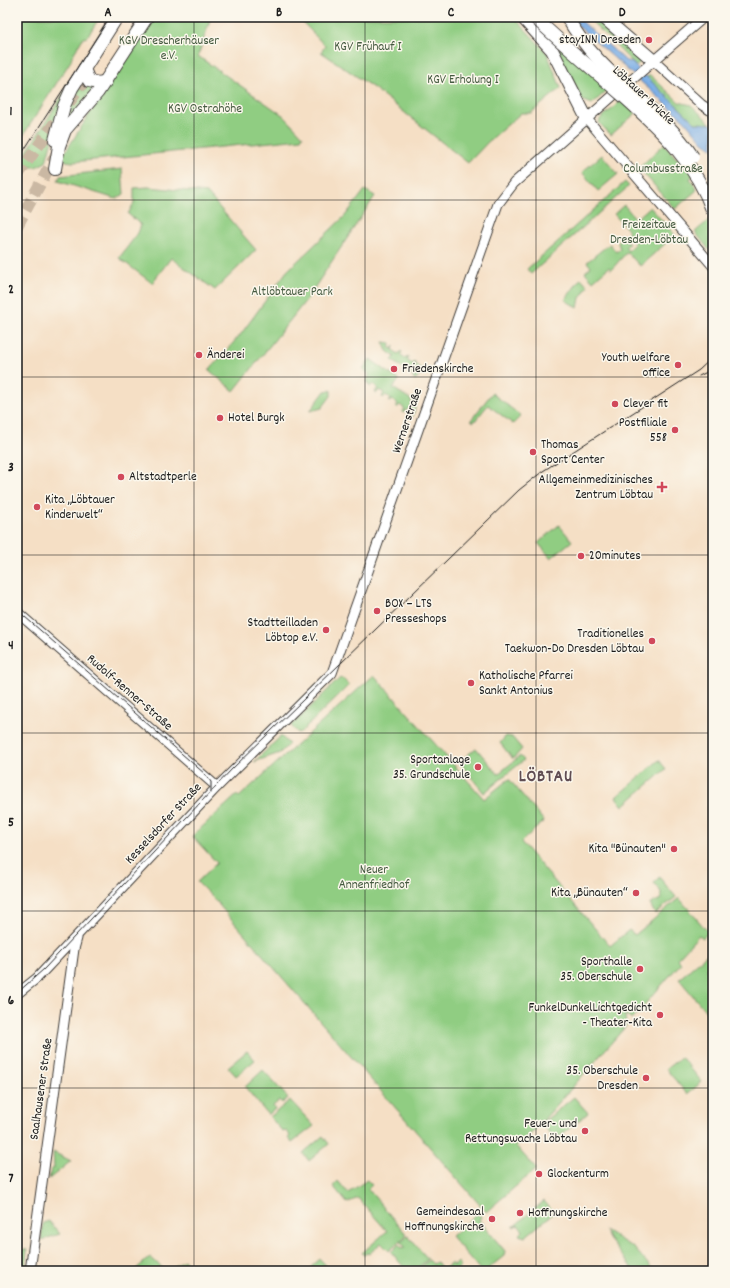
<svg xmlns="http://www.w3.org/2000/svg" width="730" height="1288" viewBox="0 0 730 1288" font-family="Dekko,sans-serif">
	<rect width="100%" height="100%" fill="#fbf7ec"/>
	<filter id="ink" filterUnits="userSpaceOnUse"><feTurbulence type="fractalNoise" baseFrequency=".025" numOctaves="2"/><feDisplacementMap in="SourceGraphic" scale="8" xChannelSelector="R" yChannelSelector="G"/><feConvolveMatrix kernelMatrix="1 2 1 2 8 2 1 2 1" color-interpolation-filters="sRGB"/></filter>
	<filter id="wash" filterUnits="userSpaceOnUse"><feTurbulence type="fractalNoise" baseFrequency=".012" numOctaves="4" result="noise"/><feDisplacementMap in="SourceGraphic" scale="16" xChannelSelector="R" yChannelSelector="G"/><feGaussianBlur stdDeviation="0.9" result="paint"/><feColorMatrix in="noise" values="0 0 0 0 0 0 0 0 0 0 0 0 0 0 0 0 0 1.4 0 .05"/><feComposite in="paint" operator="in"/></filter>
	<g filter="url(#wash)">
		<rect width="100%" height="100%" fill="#f5dfc5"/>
		<g fill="#90cd82" stroke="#56744f">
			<polygon points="17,17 100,17 87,37 83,38 71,58 72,59 17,145"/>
			<polygon points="112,17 60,110 46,162 36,167 17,167"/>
			<polygon points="151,17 211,17 198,56 284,116 303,136 301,139 73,162 66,161 63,158 64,154"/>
			<polygon points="298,17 514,17 547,53 561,88 531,113 521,113 488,142 468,163 375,89 321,52 325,46"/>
			<polygon points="587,17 593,17 642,60 636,66"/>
			<polygon points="561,46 609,89 592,104 582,100 557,52"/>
			<polygon points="650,75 679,102 691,105 711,124 695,123 647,77"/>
			<polygon points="82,76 95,87 65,128 64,112"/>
			<polygon points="622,100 636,113 611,135 599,123 600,119"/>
			<polygon points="664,144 677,159 690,147 703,168 690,178 697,190 675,209 639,168"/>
			<polygon points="602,155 618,174 598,191 582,172"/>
			<polygon points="122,169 124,194 116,199 58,181 60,176"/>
			<polygon points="625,182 629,186 531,274 527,269"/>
			<polygon points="149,187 207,193 256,250 215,290 171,258 152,283 119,258 138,233 141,225 128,214 134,203 134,188"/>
			<polygon points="365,190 375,196 307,299 234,391 209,370 241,334 287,271 345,216"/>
			<path d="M624,205L636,219L650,207L675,235L640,266L627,252L611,270L609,267L593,281L585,272L591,267L587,262C595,256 602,249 610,244L616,252L620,249L618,243L622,235L629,244L625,247L628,251L635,244L626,234L629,231L614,214Z"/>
			<polygon points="710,219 711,249 709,250 695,232"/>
			<polygon points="581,278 588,286 580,298 578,308 565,300"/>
			<polygon points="383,342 391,343 389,347 392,349 394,346 393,350 398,354 401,351 402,352 400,355 405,359 408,356 409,357 407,360 412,364 415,361 415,364 421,369 424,369 416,379 414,380 412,375 392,360 395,357 387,351"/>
			<polygon points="370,359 399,380 393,388 410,399 415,408 413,416 409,417 411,413 407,409 404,413 402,412 405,409 400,405 397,408 396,407 398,404 393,400 389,402 391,399 386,395 383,398 382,397 384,393 379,390 377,393 375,392 378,388 373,384 370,387 367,382 369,374 363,369"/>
			<polygon points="331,390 331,396 322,408 310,411 325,391"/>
			<polygon points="492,393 521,416 513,424 488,405 474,422 471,420"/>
			<polygon points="559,525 572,541 551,558 538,543"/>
			<polygon points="374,675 484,799 509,779 544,821 521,842 610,946 629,930 635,935 679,898 708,932 703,938 699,935 677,959 681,963 632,1019 625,1014 626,1026 534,1131 516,1146 536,1169 486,1212 213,898 197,882 217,863 192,836 237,795 239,797"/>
			<polygon points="341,677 349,685 299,734 291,726"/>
			<polygon points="281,736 289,744 280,753 254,762"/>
			<polygon points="506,736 512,737 522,749 514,758 512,758 500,743"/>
			<polygon points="476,748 498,774 520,756 524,760 484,793 459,762"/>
			<polygon points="659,760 666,769 623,806 616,797"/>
			<polygon points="659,877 676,897 655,914 650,904 661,899 661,892 654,883"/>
			<polygon points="713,949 713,963 706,969 713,977 713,1020 679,979"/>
			<polygon points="247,1051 255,1060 236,1076 228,1067"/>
			<polygon points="681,1057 702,1082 687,1094 666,1069"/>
			<polygon points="263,1070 288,1098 282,1103 280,1100 273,1106 275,1109 268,1115 245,1087"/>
			<polygon points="574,1097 588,1113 555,1140 542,1123"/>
			<polygon points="290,1100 314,1126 292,1143 288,1138 290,1136 286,1131 283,1132 270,1117"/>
			<polygon points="323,1136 329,1144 309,1161 303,1153"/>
			<polygon points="53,1152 71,1161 49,1179 51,1169 54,1168"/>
			<polygon points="367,1180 372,1185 368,1189 407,1235 389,1251 381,1243 369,1254 367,1253 364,1255 362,1253 387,1231 358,1198 347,1203 333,1186 338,1181 348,1193"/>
			<polygon points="544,1201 554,1213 525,1237 519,1235 523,1231 518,1225 513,1227"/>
			<polygon points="478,1213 481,1217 479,1220 505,1251 504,1256 485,1271 481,1271 451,1236"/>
			<polygon points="49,1221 60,1234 41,1240 43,1223"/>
			<polygon points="605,1230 635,1249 654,1271 634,1271 609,1239"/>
			<polygon points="408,1236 428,1259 414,1271 407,1271 391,1252 399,1244 402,1248 405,1247 401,1242"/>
			<polygon points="17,1249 27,1250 25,1271 17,1271"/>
			<polygon points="150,1257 166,1271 134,1271"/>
			<polygon points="320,1259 331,1271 314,1271 311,1267"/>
			<polygon points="184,1260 189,1266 184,1271 168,1271"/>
			<polygon points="429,1260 433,1264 437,1262 443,1270 452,1263 454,1266 458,1262 461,1266 455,1271 416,1271"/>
		</g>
		<polygon fill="#78ace5" stroke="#4a6480" points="568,17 577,17 626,61 631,62 695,123 711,124 713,126 713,149 703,142 685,121"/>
	</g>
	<g filter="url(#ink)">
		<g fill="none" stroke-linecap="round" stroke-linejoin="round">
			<g stroke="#cab8a3" stroke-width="12" stroke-dasharray="12 6" stroke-linecap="butt">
				<polyline points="17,176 90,73"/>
				<polyline points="17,226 56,155"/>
			</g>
			<g stroke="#3d3935" stroke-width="11">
				<g id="tertiary">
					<polyline points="654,61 702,105 713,112"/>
					<polyline points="627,84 704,17"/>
					<polyline points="587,119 713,266"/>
					<polyline points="17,612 217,787"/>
					<polyline points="17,994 37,978 217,787 332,673 498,204 514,183 615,94"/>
					<polyline points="30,1271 74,949 77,938"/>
				</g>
			</g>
			<g stroke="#3d3935" stroke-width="14">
				<g id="primary">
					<polyline points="522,17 552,50 587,119"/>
					<polyline points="603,17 654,61"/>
					<polyline points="84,69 89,81 99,83 106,81"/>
					<polyline points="55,140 64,106 72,88 117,17"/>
					<polyline points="55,169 59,146 65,130 98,92 147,17"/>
				</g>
			</g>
			<use href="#tertiary" stroke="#fff" stroke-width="9"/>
			<use href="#primary" stroke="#fff" stroke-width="12"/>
			<g stroke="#1c1c1c" stroke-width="1">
				<polyline points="17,161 110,17"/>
				<polyline points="699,376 713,369"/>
				<polyline points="17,610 205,774 211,782 211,793"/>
				<polyline points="17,993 44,969 232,769 519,490 543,471 699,370 713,357"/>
			</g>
			<g stroke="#3d3935" stroke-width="14" stroke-linecap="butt">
				<g id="primary-bridge">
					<path d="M534,17C563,44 593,70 623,96C661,130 696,163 713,212"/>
					<path d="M567,17C599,76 658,103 693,157"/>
				</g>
			</g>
			<use href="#primary-bridge" stroke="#fff" stroke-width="12"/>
		</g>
	</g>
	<path fill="none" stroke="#1c1c1c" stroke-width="1" stroke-opacity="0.55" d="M194,17V1271M365,17V1271M536,17V1271M17,200H713M17,377H713M17,555H713M17,733H713M17,911H713M17,1088H713"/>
	<g fill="#d1495b" stroke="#fbf7ec" stroke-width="1.5">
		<circle cx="649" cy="40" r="4"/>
		<circle cx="199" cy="355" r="4"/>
		<circle cx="678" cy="365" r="4"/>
		<circle cx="394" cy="369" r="4"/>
		<circle cx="615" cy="404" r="4"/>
		<circle cx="220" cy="418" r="4"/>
		<circle cx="675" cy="430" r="4"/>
		<circle cx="533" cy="452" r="4"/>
		<circle cx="121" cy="477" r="4"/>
		<path d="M660 481h4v4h4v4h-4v4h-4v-4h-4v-4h4z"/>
		<circle cx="37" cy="507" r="4"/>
		<circle cx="581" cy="556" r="4"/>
		<circle cx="377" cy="611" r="4"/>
		<circle cx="326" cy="630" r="4"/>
		<circle cx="652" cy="641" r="4"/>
		<circle cx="471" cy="683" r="4"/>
		<circle cx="478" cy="767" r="4"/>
		<circle cx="674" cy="849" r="4"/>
		<circle cx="636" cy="893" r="4"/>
		<circle cx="640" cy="969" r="4"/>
		<circle cx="660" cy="1015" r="4"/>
		<circle cx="646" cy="1078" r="4"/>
		<circle cx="585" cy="1131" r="4"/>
		<circle cx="539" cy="1174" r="4"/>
		<circle cx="520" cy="1213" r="4"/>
		<circle cx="492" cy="1219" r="4"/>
	</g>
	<g text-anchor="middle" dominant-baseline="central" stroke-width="3" stroke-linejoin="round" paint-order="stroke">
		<g font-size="13" fill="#1c1c1c" stroke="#fbf7ec" text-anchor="end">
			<text x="641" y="40">stayINN Dresden</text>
			<text x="207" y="355" text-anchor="start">Änderei</text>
			<text x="670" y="358">Youth welfare<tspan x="670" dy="15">office</tspan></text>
			<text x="402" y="369" text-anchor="start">Friedenskirche</text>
			<text x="623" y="404" text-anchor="start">Clever fit</text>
			<text x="228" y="418" text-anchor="start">Hotel Burgk</text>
			<text x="667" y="423">Postfiliale<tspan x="667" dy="15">558</tspan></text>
			<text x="541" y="445" text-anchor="start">Thomas<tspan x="541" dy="15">Sport Center</tspan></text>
			<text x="129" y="477" text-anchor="start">Altstadtperle</text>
			<text x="653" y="480">Allgemeinmedizinisches<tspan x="653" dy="15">Zentrum Löbtau</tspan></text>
			<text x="45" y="500" text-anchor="start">Kita „Löbtauer<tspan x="45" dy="15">Kinderwelt“</tspan></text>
			<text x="589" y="556" text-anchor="start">20minutes</text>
			<text x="385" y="604" text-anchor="start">BOX – LTS<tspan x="385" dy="15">Presseshops</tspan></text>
			<text x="318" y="623">Stadtteilladen<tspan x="318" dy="15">Löbtop e.V.</tspan></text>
			<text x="644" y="634">Traditionelles<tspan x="644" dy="15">Taekwon-Do Dresden Löbtau</tspan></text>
			<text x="479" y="676" text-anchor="start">Katholische Pfarrei<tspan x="479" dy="15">Sankt Antonius</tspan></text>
			<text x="470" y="760">Sportanlage<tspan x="470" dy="15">35. Grundschule</tspan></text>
			<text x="666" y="849">Kita "Bünauten"</text>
			<text x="628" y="893">Kita „Bünauten“</text>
			<text x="632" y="962">Sporthalle<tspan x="632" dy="15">35. Oberschule</tspan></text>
			<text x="652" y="1008">FunkelDunkelLichtgedicht<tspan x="652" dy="15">- Theater-Kita</tspan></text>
			<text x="638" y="1071">35. Oberschule<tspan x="638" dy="15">Dresden</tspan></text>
			<text x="577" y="1124">Feuer- und<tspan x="577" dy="15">Rettungswache Löbtau</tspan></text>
			<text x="547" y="1174" text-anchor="start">Glockenturm</text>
			<text x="484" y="1212">Gemeindesaal<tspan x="484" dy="15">Hoffnungskirche</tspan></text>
			<text x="528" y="1213" text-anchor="start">Hoffnungskirche</text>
		</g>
		<g font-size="13" fill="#455a40" stroke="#fbf7ec">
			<text x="169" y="41">KGV Drescherhäuser<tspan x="169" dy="15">e.V.</tspan></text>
			<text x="368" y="47">KGV Frühauf I</text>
			<text x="463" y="80">KGV Erholung I</text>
			<text x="205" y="109">KGV Ostrahöhe</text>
			<text x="663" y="169">Columbusstraße</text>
			<text x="649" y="225">Freizeitaue<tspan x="649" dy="15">Dresden-Löbtau</tspan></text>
			<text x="292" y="292">Altlöbtauer Park</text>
			<text x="374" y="870">Neuer<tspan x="374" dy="15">Annenfriedhof</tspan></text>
		</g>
		<g font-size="13" fill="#1c1c1c" stroke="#fbf7ec">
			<text transform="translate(643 96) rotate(43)">Löbtauer Brücke</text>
			<text transform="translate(408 421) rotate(-71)">Wernerstraße</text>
			<text transform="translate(129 693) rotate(41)">Rudolf-Renner-Straße</text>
			<text transform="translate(164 824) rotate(-47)">Kesselsdorfer Straße</text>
			<text transform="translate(42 1089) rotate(-82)">Saalhausener Straße</text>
		</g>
		<g font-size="17" font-weight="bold" letter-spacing="1" fill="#604d53" stroke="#fbf7ec">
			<text x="546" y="778">LÖBTAU</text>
		</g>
	</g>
	<rect width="730" height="1288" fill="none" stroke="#fbf7ec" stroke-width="44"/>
	<rect x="22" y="22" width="686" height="1244" fill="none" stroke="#1c1c1c" stroke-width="1.5"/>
	<g font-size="13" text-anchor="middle" font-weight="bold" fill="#1c1c1c">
		<text x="108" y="16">A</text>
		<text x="279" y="16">B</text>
		<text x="451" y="16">C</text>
		<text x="622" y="16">D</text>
		<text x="11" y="115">1</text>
		<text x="11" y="293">2</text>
		<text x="11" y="471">3</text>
		<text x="11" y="649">4</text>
		<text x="11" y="826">5</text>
		<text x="11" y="1004">6</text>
		<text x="11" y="1182">7</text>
	</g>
</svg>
